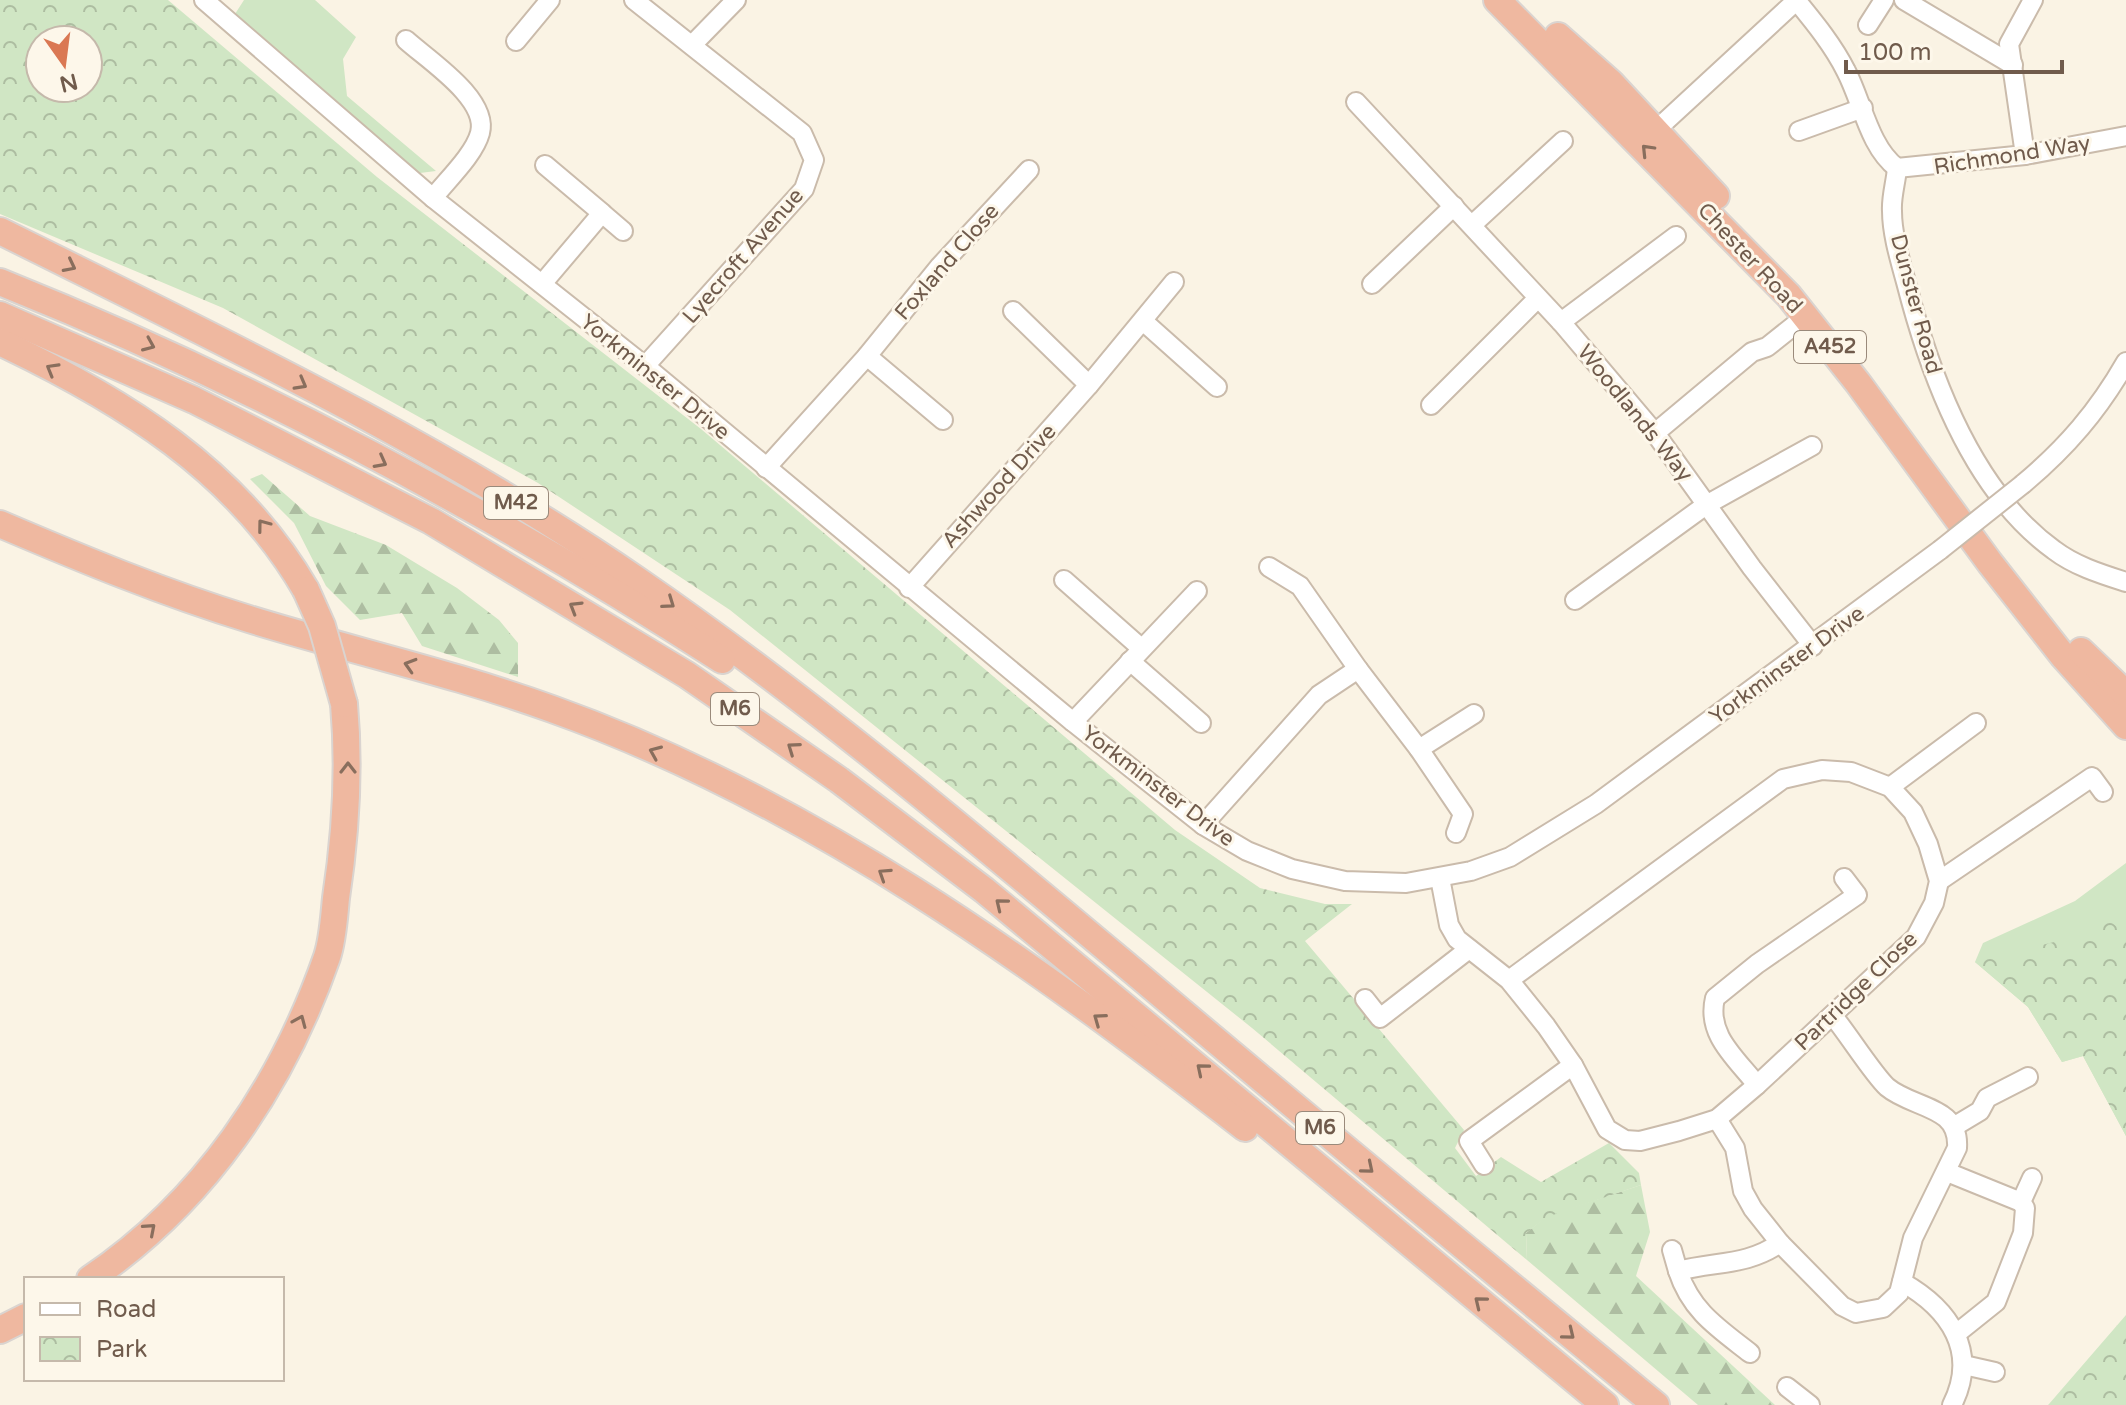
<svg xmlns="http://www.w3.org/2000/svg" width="2126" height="1405" viewBox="0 0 2126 1405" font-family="'Varela Round',sans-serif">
	<defs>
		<pattern id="forest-firs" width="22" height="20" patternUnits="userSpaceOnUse" patternTransform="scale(2)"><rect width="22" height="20" fill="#d0e6c4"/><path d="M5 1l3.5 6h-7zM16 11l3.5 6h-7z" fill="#adbda1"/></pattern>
		<pattern id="park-crowns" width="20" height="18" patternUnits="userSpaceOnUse" patternTransform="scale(2)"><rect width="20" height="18" fill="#d0e6c4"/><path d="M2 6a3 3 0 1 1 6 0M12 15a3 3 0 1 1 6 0" fill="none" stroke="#adbda1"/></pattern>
	</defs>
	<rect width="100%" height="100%" fill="#faf3e4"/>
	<g fill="#d0e6c4">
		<polygon points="244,0 315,0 356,37 343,59 347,96 436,171 420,173 238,20 235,14"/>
		<polygon points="2126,863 2126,1136 2083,1056 2062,1062 2028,1007 1975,962 1983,943 2075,901"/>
	</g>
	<g fill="url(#forest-firs)">
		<polygon points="262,474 310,516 386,545 457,588 499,620 518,643 518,677 422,646 402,613 360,620 326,586 294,523 250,479"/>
		<polygon points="1641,1185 1650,1232 1636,1276 1775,1405 1698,1405 1527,1260 1526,1233 1547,1216"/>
	</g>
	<g fill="url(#park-crowns)" fill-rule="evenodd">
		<path d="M0,0H168L377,177L701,429L1175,830L1260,888L1325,904H1352L1305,941L1464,1130L1455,1148L1476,1176L1501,1157L1541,1182L1609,1143L1639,1173L1641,1185L1547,1217L1526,1233L1527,1260L1252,1028L730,610L538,483L223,308L0,214ZM40,40H88V88H40Z"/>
		<polygon points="2107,919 2121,930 2126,926 2126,1136 2083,1056 2062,1062 2028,1007 1975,962 2054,942"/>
		<polygon points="2126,1315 2126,1405 2048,1405 2049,1404"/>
	</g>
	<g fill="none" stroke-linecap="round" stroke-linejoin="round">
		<g stroke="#cabbab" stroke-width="22">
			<g id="minor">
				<polyline points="204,0 433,198 645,366 1073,722 1203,825 1247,851 1292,869 1345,881 1406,883 1471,871 1510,857 1596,804 1940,550"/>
				<polyline points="634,0 802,133 814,160 804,189 645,366"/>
				<path d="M1796,0C1814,22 1833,45 1846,71C1862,101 1869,147 1897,168"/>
				<polyline points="1904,0 2013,65"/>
				<polyline points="1868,25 1884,0"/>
				<path d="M406,40C428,60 489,99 480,133C474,155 447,180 433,198"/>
				<polyline points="516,41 550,0"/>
				<polyline points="693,44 736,0"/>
				<polyline points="1356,102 1561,322 1655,433 1752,568 1813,646"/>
				<polyline points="1656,130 1796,1"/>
				<polyline points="1799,131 1863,108"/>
				<polyline points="2025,155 2009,44 2033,0"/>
				<path d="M1897,168C1896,182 1891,197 1892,211C1892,234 1900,260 1906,282C1930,376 1972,491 2054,550C2075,566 2101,574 2126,582"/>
				<polyline points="1897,168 2025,155 2126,136"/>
				<polyline points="602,213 623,231"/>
				<polyline points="1472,225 1563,141"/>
				<polyline points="542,284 602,213 545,165"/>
				<polyline points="1372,284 1454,206"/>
				<polyline points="1013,311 1089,385"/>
				<polyline points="1143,321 1217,387"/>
				<polyline points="1561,322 1676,236"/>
				<polyline points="867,356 943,420"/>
				<polyline points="1431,405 1537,299"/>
				<polyline points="1655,433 1752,352 1767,347 1806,316"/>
				<polyline points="766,468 867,356 940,266 1029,170"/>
				<path d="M2023,484C2066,448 2098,411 2126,362"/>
				<polyline points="1269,567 1300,586 1358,669"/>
				<polyline points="1064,580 1141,648"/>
				<polyline points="909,588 1089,385 1174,282"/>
				<polyline points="1575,600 1706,505 1812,446"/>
				<polyline points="1130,661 1201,723"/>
				<polyline points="1073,722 1197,591"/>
				<polyline points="1419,749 1474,714"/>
				<polyline points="1890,787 1976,723"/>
				<polyline points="1203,825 1319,695 1358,669 1419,749 1463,814 1456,833"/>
				<polyline points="1440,878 1449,925 1457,939 1509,980 1546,1026 1573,1065 1607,1129 1625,1140 1640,1141 1679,1131 1717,1119 1757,1085 1916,937 1934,903 1939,881 1928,844 1913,812 1890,787 1851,772 1822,770 1783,779 1509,980"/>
				<polyline points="1939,881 2092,777 2103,792"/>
				<polyline points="1365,999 1380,1018 1469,949"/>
				<path d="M1757,1085C1736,1058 1706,1035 1715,998L1757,964L1857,895L1844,878"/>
				<path d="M1717,1119L1735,1148L1743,1191L1753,1209L1780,1243L1842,1306L1856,1313L1883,1308L1899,1293L1913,1238L1957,1148C1960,1105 1913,1109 1887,1087C1873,1074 1848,1034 1833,1016"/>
				<polyline points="1955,1126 1980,1111 1987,1098 2028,1077"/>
				<polyline points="1484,1165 1469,1141 1573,1065"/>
				<polyline points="1947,1172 2021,1202 2025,1208 2023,1233 1996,1302 1956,1334"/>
				<polyline points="2021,1202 2032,1178"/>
				<polyline points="1672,1250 1678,1271"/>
				<path d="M1902,1282C1950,1309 1979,1352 1952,1405"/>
				<path d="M1750,1353C1718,1328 1691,1311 1678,1271C1717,1261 1747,1266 1780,1243"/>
				<polyline points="1964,1365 1995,1372"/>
				<polyline points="1787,1387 1810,1405"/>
			</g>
		</g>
		<g stroke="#dad4d0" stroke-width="30">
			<g id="highway">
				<polyline points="1497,0 1789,296 1858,383 1990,563 2063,656 2126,726"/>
				<polyline points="1558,36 1611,83 1716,196"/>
				<path d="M0,231C215,338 439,444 637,580C817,704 984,846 1151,986C1318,1127 1487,1266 1656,1405"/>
				<path d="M0,282C252,383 494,513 722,660"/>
				<polyline points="0,315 194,400 431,521 687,675 839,780 984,890 1605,1405"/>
				<path d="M0,342C122,400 237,470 306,590"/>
				<path d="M0,524C82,559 164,593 249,619C349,650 453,673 552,709C807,800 1033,963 1245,1128"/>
				<polyline points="2081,651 2126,694"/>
				<path d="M90,1279C204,1202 282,1086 327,957C333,939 334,917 336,898C346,832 350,771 344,704"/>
				<polyline points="0,1330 26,1317"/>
			</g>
		</g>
		<use href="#minor" stroke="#fff" stroke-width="18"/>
		<use href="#highway" stroke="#efb8a0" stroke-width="26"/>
		<g stroke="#cabbab" stroke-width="22" stroke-linecap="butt">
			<polyline id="minor-bridge" points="1940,550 2023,484"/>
		</g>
		<g stroke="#dad4d0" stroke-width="30" stroke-linecap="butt">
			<polyline id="highway-bridge" points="306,590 322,626 344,704"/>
		</g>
		<use href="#minor-bridge" stroke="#fff" stroke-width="18"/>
		<use href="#highway-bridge" stroke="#efb8a0" stroke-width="26"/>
	</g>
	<defs><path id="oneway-chevron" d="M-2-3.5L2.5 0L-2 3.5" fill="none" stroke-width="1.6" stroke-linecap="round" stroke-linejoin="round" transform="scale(2)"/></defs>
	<g stroke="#896e5d">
		<use href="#oneway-chevron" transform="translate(1647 150) rotate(-134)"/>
		<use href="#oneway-chevron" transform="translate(70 266) rotate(27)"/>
		<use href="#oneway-chevron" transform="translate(149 345) rotate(23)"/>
		<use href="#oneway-chevron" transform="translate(52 369) rotate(-150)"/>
		<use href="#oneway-chevron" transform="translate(301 384) rotate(29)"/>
		<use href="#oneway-chevron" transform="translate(381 462) rotate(28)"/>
		<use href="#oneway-chevron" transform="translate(263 525) rotate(-127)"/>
		<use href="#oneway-chevron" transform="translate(669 603) rotate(35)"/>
		<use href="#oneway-chevron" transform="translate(575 607) rotate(-149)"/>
		<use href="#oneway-chevron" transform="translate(410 665) rotate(-163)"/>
		<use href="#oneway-chevron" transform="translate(793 748) rotate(-145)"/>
		<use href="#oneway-chevron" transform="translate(655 752) rotate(-157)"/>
		<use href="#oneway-chevron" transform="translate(348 768) rotate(-90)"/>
		<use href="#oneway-chevron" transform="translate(884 874) rotate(-147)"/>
		<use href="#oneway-chevron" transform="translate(1001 904) rotate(-141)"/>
		<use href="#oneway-chevron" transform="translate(1099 1019) rotate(-144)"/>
		<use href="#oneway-chevron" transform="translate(300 1021) rotate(-67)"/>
		<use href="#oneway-chevron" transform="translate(1202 1069) rotate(-140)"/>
		<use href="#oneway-chevron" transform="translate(1368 1168) rotate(40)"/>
		<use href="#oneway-chevron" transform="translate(150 1229) rotate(-41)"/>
		<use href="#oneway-chevron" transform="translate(1480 1302) rotate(-141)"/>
		<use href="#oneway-chevron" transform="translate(1569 1334) rotate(39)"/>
	</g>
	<g text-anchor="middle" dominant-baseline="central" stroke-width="6" stroke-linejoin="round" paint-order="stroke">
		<g fill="#fdf7ea" stroke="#9a8a7b" stroke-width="2">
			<rect x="1794" y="331" width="72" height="32" rx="6"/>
			<rect x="484" y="487" width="64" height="32" rx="6"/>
			<rect x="711" y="693" width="48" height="32" rx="6"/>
			<rect x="1296" y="1112" width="48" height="32" rx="6"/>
		</g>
		<g font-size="20" font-weight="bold" fill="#705b4c">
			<text x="1830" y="347">A452</text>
			<text x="516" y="503">M42</text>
			<text x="735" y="709">M6</text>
			<text x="1320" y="1128">M6</text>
		</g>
		<g font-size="22" fill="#705b4c" stroke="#fdf7ea">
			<text transform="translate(2012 155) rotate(-9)">Richmond Way</text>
			<text transform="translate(743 256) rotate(-49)">Lyecroft Avenue</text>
			<text transform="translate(1750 258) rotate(47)">Chester Road</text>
			<text transform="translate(947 262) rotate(-49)">Foxland Close</text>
			<text transform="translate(1916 304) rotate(75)">Dunster Road</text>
			<text transform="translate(655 377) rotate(39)">Yorkminster Drive</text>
			<text transform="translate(1635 413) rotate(51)">Woodlands Way</text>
			<text transform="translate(999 486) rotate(-48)">Ashwood Drive</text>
			<text transform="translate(1787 665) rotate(-36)">Yorkminster Drive</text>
			<text transform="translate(1158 786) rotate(37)">Yorkminster Drive</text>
			<text transform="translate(1856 991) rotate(-44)">Partridge Close</text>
		</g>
	</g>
	<rect x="24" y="1277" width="260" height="104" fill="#fdf7ea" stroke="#c5b9ab" stroke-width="2"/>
	<rect x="40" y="1303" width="40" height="12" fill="#ffffff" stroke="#c5b9ab" stroke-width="2"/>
	<text x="96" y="1317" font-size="24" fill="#705b4c">Road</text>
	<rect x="40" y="1337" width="40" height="24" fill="url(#park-crowns)" stroke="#c5b9ab" stroke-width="2"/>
	<text x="96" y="1357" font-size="24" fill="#705b4c">Park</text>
	<g transform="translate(64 64) rotate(166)"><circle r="38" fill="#fdf7ea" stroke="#c5b9ab" stroke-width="2"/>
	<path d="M0-6L14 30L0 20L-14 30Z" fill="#da7853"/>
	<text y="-12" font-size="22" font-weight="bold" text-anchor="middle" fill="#705b4c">N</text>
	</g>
	<path d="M1846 60v12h216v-12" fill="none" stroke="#705b4c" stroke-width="4"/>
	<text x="1858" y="60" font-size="24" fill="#705b4c" stroke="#fdf7ea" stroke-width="6" paint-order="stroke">100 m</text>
</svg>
